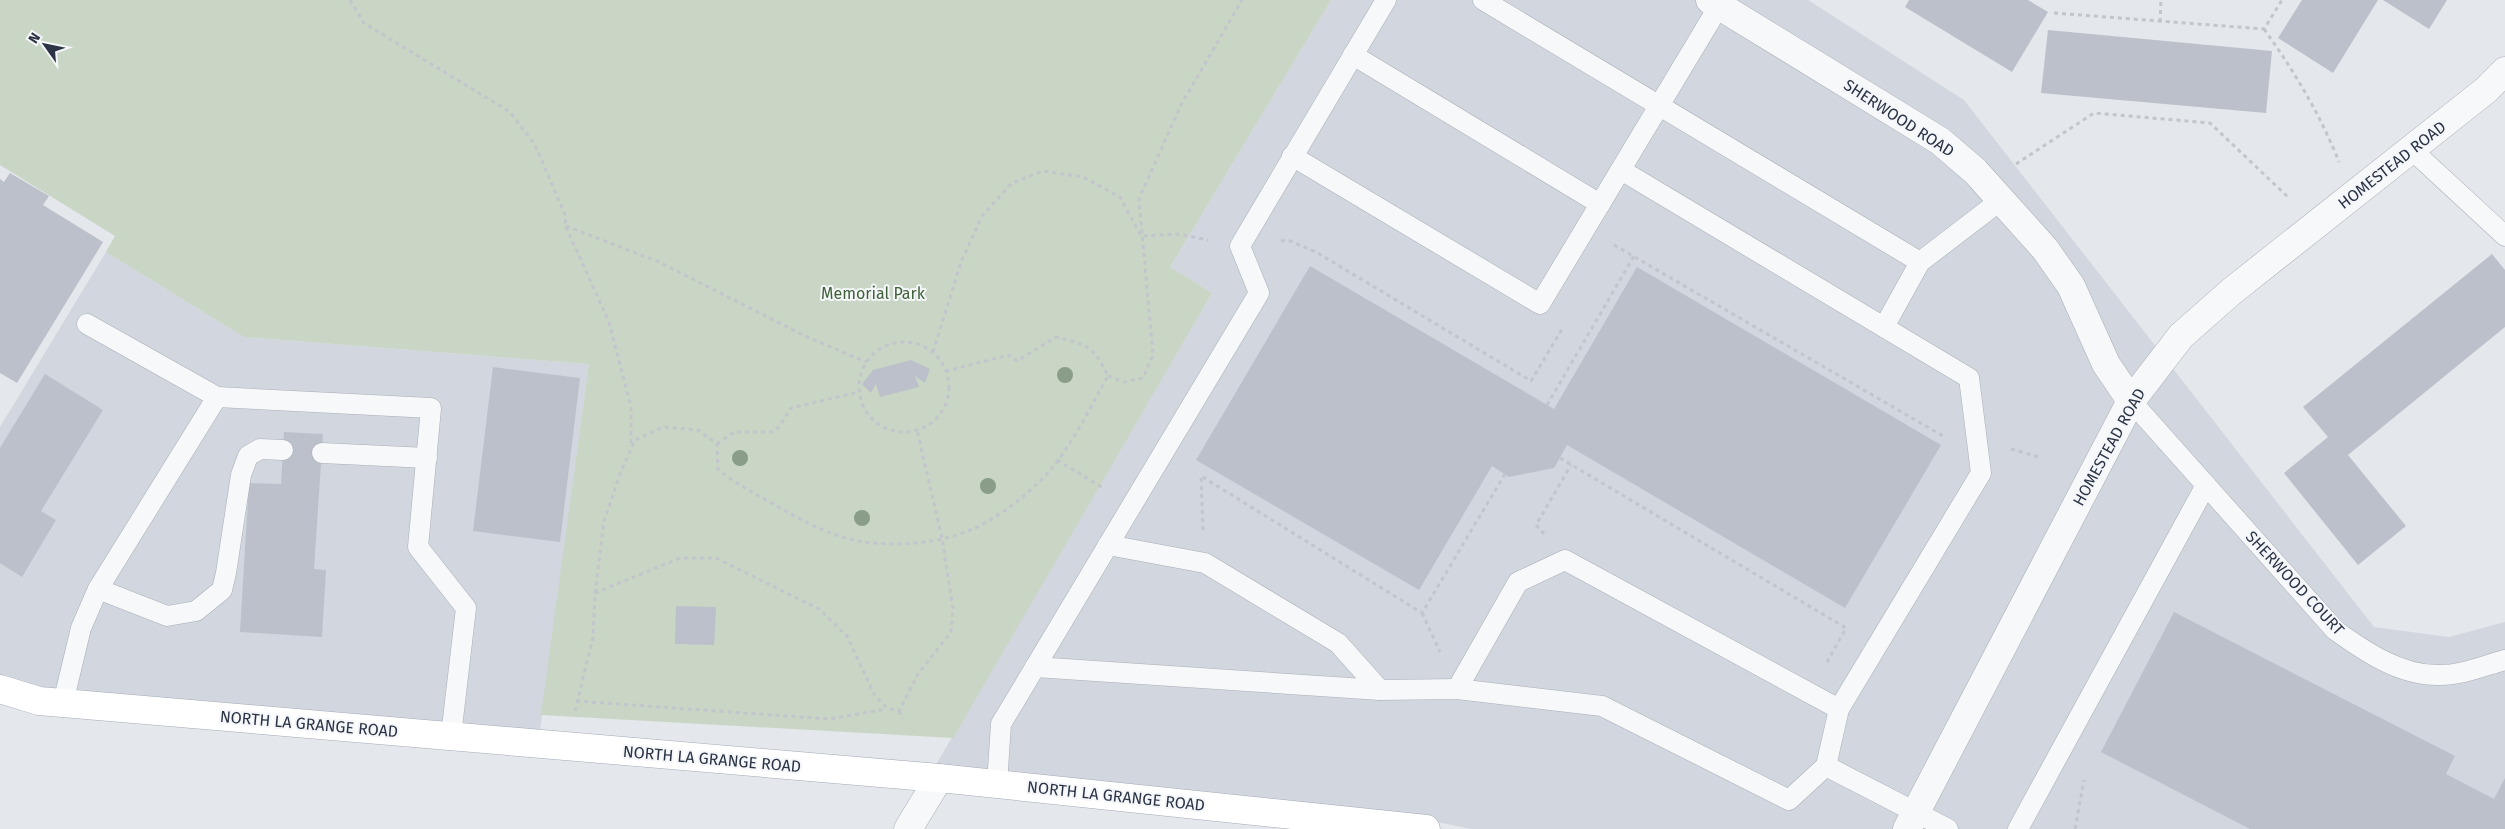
<svg xmlns="http://www.w3.org/2000/svg" width="2505" height="829" viewBox="0 0 2505 829" font-family="'Fira Sans',sans-serif">
	<rect width="100%" height="100%" fill="#e4e7ec"/>
	<g fill="#d2d6de">
		<polygon points="1331,0 1808,0 1964,100 2374,627 2449,637 2505,622 2505,829 1472,829 1442,823 934,768 1212,293 1170,267"/>
		<polygon points="106,252 244,337 589,364 539,738 58,695 0,678 0,427"/>
	</g>
	<polygon fill="#c9d6c5" points="0,0 1331,0 1170,267 1212,293 953,738 541,715 589,364 244,337 106,252 115,236 0,165"/>
	<g fill="#bbc0ca">
		<polygon points="1909,0 2028,0 2048,12 2012,72 1905,7"/>
		<polygon points="2302,0 2378,0 2333,73 2278,38"/>
		<polygon points="2383,0 2447,0 2429,29"/>
		<polygon points="2048,30 2272,51 2266,113 2041,93"/>
		<polygon points="10,173 49,196 43,205 103,242 17,383 0,373 0,179 4,182"/>
		<polygon points="2492,254 2505,270 2505,327 2348,455 2406,526 2358,565 2284,473 2328,437 2303,407"/>
		<polygon points="1310,266 1554,409 1637,267 1941,445 1845,608 1567,445 1554,468 1509,477 1492,466 1419,590 1196,460"/>
		<polygon points="911,360 930,369 925,383 915,376 919,387 880,397 876,384 871,393 862,384 873,370"/>
		<polygon points="493,367 580,378 560,542 473,531"/>
		<polygon points="45,374 103,410 41,511 56,520 22,577 0,563 0,448"/>
		<polygon points="284,432 323,434 314,569 326,570 322,637 240,632 249,483 281,484"/>
		<polygon points="676,606 716,607 714,645 675,644"/>
		<polygon points="2174,612 2455,756 2446,774 2494,799 2505,778 2505,829 2250,829 2101,752"/>
	</g>
	<g fill="none" stroke-linecap="round" stroke-linejoin="round">
		<g stroke="#a9aeb7" stroke-width="21">
			<g id="service">
				<polyline points="1483,0 1920,262"/>
				<polyline points="1353,55 1600,204"/>
				<polyline points="2411,149 2505,236"/>
				<polyline points="1292,156 1540,304 1719,6"/>
				<polyline points="1884,327 1920,262 2001,200"/>
				<polyline points="217,397 431,408 418,547 466,608 451,736"/>
				<path d="M2131,401L2335,630C2364,651 2399,675 2437,675C2460,676 2483,666 2505,660"/>
				<polyline points="322,453 427,458"/>
				<polyline points="1108,545 1205,563 1338,643 1380,690"/>
				<polyline points="98,589 167,616 196,611 222,590 226,573 241,475 248,456 260,449 283,450"/>
				<polyline points="1035,667 1380,690 1457,689 1602,706 1789,800 1826,766 1839,709 1981,473 1969,378 1621,170"/>
				<polyline points="1457,689 1518,582 1565,560 1839,709"/>
				<polyline points="63,703 81,628 98,589 217,397 87,324"/>
				<polyline points="1826,766 1948,829"/>
				<polyline points="997,784 1001,724 1259,293 1240,246 1386,0"/>
				<polyline points="2018,829 2206,485"/>
			</g>
		</g>
		<g stroke="#a9aeb7" stroke-width="29">
			<g id="minor">
				<polyline points="1710,0 1940,141 1975,171 2045,249 2071,286 2106,364 2131,401"/>
				<polyline points="908,829 939,778"/>
				<polyline points="1907,829 2131,401 2181,336 2232,291 2486,90 2505,71"/>
			</g>
		</g>
		<g stroke="#a3abb8" stroke-width="29">
			<polyline id="primary" points="0,689 39,701 939,778 1426,829"/>
		</g>
		<g stroke="#c2c5cb" stroke-width="3" stroke-dasharray="4 4" stroke-linecap="butt">
			<polyline points="350,0 364,23 510,112 535,145 566,217 565,225 609,322 631,407 631,446"/>
			<polyline points="2054,13 2264,29 2282,0"/>
			<polyline points="2160,22 2161,0"/>
			<path d="M2264,29C2294,71 2320,114 2339,162"/>
			<polyline points="2016,164 2094,113 2210,123 2290,199"/>
			<polyline points="566,226 659,262 803,335 866,362"/>
			<polyline points="1281,241 1288,240 1316,252 1531,381 1562,329"/>
			<polyline points="1614,245 1943,436"/>
			<circle cx="904" cy="387" r="45"/>
			<polyline points="933,352 961,262 982,216 1012,183 1043,171 1083,177 1120,197 1141,236 1178,234 1208,240"/>
			<polyline points="1108,376 1124,382 1143,378 1153,355 1139,199 1181,105 1242,0"/>
			<polyline points="1547,405 1634,256"/>
			<polyline points="717,444 734,432 773,432 779,427 791,408 859,392"/>
			<polyline points="2011,449 2039,457"/>
			<polyline points="1560,458 1846,628 1826,664"/>
			<polyline points="1057,460 1103,488"/>
			<polyline points="1203,530 1201,476 1422,613 1505,474"/>
			<polyline points="1544,534 1536,525 1571,465"/>
			<path d="M595,593L604,521L620,474L635,440L663,427L698,430L717,444L718,469C736,484 755,494 775,505C801,520 828,535 858,541C891,547 939,544 970,530C997,519 1026,496 1046,475C1072,446 1089,409 1108,376C1093,346 1088,345 1056,337L1017,361L1009,355L946,371"/>
			<polyline points="1422,613 1440,652"/>
			<polyline points="576,701 829,719 886,709"/>
			<polyline points="575,711 593,637 595,593 680,558 716,558 819,609 847,636 875,696 887,708 899,711 918,674 951,632 953,609 942,538 917,430"/>
			<polyline points="899,711 903,719"/>
			<polyline points="2075,829 2084,780"/>
		</g>
		<use href="#service" stroke="#f7f8fa" stroke-width="20"/>
		<use href="#minor" stroke="#f7f8fa" stroke-width="28"/>
		<use href="#primary" stroke="#fff" stroke-width="28"/>
	</g>
	<g fill="#899d89">
		<circle cx="1065" cy="375" r="8"/>
		<circle cx="740" cy="458" r="8"/>
		<circle cx="988" cy="486" r="8"/>
		<circle cx="862" cy="518" r="8"/>
	</g>
	<g text-anchor="middle" dominant-baseline="central" stroke-width="4" stroke-linejoin="round" paint-order="stroke">
		<g font-size="16" fill="#2b3445" stroke="#f4f6f9">
			<text transform="translate(1899 118) rotate(33)">SHERWOOD ROAD</text>
			<text transform="translate(2392 165) rotate(-38)">HOMESTEAD ROAD</text>
			<text transform="translate(2109 447) rotate(-61)">HOMESTEAD ROAD</text>
			<text transform="translate(2295 583) rotate(47)">SHERWOOD COURT</text>
			<text transform="translate(309 724) rotate(5)">NORTH LA GRANGE ROAD</text>
			<text transform="translate(712 759) rotate(5)">NORTH LA GRANGE ROAD</text>
			<text transform="translate(1116 796) rotate(6)">NORTH LA GRANGE ROAD</text>
		</g>
		<g font-size="16" fill="#3f6138" stroke="#f4f6f9">
			<text x="873" y="293">Memorial Park</text>
		</g>
	</g>
	<g transform="translate(45 45) rotate(303)" stroke="#f4f6f9" stroke-width="4" paint-order="stroke">
	<path d="M0-4L9 19L0 12L-9 19Z" fill="#2b3445"/>
	<text y="-8" font-size="14" font-weight="bold" text-anchor="middle" fill="#2b3445">N</text>
	</g>
</svg>
